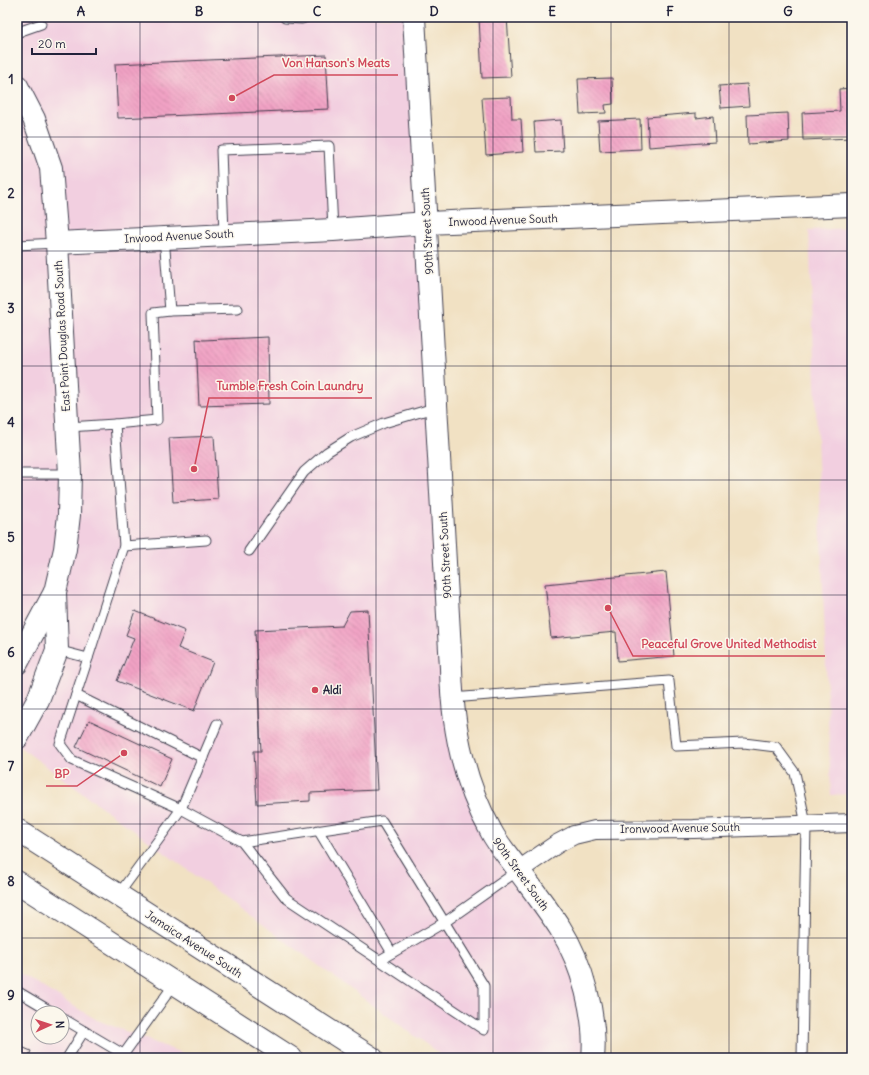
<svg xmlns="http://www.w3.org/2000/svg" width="869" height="1075" viewBox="0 0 869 1075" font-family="Delius,sans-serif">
	<defs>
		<pattern id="building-back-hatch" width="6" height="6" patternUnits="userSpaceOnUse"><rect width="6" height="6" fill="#f1a2c4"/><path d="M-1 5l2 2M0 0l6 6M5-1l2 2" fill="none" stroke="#ce8ba9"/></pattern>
	</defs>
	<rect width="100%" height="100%" fill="#fbf7ec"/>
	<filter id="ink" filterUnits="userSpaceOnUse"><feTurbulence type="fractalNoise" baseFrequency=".025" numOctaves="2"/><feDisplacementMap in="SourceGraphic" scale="8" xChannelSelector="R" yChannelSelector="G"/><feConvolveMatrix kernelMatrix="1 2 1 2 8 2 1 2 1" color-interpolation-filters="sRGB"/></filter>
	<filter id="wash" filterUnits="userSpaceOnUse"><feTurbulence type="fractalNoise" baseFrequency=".012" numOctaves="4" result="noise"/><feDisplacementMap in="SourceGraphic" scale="16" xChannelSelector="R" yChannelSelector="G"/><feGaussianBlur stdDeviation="0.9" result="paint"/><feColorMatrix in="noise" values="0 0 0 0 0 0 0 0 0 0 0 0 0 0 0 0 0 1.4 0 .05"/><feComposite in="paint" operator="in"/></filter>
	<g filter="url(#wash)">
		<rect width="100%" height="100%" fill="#f1e1c3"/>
		<g fill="#f2cfe0" fill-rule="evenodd">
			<polygon points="17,17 414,17 466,770 560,929 593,1058 445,1058 17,745"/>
			<polygon points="852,228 852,794 831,795 809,230"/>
			<path d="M17,972L97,1020L179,1052L189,1058H17ZM38,1013H62V1037H38Z"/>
		</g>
		<g id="blocks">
			<g fill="url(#building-back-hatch)">
				<polygon points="479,17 507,17 511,77 482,78"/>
				<polygon points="326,55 329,109 118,118 115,64"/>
				<polygon points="612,78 613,104 605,105 606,113 580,114 578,79"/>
				<polygon points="747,84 749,106 721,108 719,86"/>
				<polygon points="852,88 852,138 803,140 802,113 840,111 839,89"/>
				<polygon points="511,97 512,119 521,119 523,152 486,155 482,98"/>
				<polygon points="696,113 696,118 713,116 715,142 649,147 647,117"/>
				<polygon points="788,113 789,141 748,144 747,115"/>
				<polygon points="640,119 641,149 600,151 598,121"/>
				<polygon points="561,120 563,151 536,152 534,122"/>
				<polygon points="268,337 269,404 199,406 196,339 203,340"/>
				<polygon points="214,436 218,499 173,502 169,438"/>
				<polygon points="666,572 674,656 618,661 616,632 551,638 545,584"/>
				<polygon points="368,610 377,790 310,793 310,801 257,804 254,751 261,751 255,630 342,626 350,611"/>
				<polygon points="135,611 185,631 178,648 213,662 194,711 117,681 134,638 126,635"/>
				<polygon points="89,720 172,759 160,787 76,747"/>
				<polygon points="17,1045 31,1051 28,1058 17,1058"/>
			</g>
		</g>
	</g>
	<g filter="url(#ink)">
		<use href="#blocks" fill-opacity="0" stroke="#413f4f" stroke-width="1"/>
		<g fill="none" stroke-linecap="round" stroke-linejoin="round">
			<g stroke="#413f4f" stroke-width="11">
				<g id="lane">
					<polyline points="285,18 302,19 307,17"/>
					<polyline points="17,34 21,31 41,24"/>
					<polyline points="224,234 221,150 329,146 333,230"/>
					<polyline points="17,245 57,243"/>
					<polyline points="170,311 238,309"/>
					<polyline points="115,424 157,420 153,313 170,311 164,237"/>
					<polyline points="68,427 115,424 124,546 88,658"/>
					<polyline points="17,474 70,474"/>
					<polyline points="124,546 206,540"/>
					<polyline points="249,551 304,472 327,452 351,437 384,423 437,407"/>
					<polyline points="57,650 88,658 60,744 72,760 181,809 242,842 286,898 484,1030 484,986 382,821 242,842"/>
					<polyline points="76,695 203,758"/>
					<polyline points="452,698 669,681 676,746 744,743 776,747 795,773 806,824 802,1058"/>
					<polyline points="318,830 392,953"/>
					<polyline points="118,895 181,809 217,724"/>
					<polyline points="380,960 445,922 519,870"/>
					<polyline points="17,991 54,1013"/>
					<polyline points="62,1018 123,1054"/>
					<polyline points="67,1058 84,1031"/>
					<polyline points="121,1058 175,983"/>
				</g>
			</g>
			<g stroke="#413f4f" stroke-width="20">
				<polyline id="street" points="519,870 557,844 574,835 595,830 694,829 852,823"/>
			</g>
			<g stroke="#413f4f" stroke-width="24">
				<g id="secondary">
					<path d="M414,17L451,668C452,725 463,781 491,831C498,845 510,858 519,871C533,890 547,908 560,928C582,963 597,1017 593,1058"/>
					<polyline points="17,86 34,119 51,168 57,243 70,474 69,515 65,549 55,592 57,650 38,700 17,738"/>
					<polyline points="57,243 333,230 427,223 852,205"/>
					<polyline points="17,663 55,592"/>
					<polyline points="17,830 372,1058"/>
					<polyline points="17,882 291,1058"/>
				</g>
			</g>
			<use href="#lane" stroke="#fff" stroke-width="9"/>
			<use href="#street" stroke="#fff" stroke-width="18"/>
			<use href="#secondary" stroke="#fff" stroke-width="22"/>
		</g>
	</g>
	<path fill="none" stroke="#22223b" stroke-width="1" stroke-opacity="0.55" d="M140,17V1058M258,17V1058M376,17V1058M493,17V1058M611,17V1058M729,17V1058M17,137H852M17,251H852M17,366H852M17,480H852M17,595H852M17,709H852M17,824H852M17,938H852"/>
	<circle fill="#d1495b" stroke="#fbf7ec" stroke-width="1.5" cx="315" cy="690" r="4"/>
	<g text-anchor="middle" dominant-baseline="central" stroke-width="3" stroke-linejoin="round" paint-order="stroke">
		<g font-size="11" fill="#22223b" stroke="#fbf7ec">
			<text transform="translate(503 220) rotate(-2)">Inwood Avenue South</text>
			<text transform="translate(427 231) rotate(-93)">90th Street South</text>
			<text transform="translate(179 236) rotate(-3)">Inwood Avenue South</text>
			<text transform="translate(62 336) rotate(-93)">East Point Douglas Road South</text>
			<text transform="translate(445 555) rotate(-93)">90th Street South</text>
			<text transform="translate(680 828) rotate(-1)">Ironwood Avenue South</text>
			<text transform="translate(521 874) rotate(54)">90th Street South</text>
			<text transform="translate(194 944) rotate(33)">Jamaica Avenue South</text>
		</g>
		<g font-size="11" font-weight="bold" fill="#22223b" stroke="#fbf7ec" text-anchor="start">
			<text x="323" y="690">Aldi</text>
		</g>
	</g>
	<path fill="none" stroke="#d1495b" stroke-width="1.5" d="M232 98L274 75H398M194 469L209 398H372M608 608L633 656H825M124 753L77 786H46"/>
	<g fill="#d1495b" stroke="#fbf7ec" stroke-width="1.5">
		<circle cx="232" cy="98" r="4"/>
		<circle cx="194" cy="469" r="4"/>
		<circle cx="608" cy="608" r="4"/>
		<circle cx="124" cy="753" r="4"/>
	</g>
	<g font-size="12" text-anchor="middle" font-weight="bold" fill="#d1495b" stroke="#fbf7ec" stroke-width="3" stroke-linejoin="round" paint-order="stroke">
		<text x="336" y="67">Von Hanson's Meats</text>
		<text x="290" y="390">Tumble Fresh Coin Laundry</text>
		<text x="729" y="648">Peaceful Grove United Methodist</text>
		<text x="62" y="778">BP</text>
	</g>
	<rect width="869" height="1075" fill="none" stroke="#fbf7ec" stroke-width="44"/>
	<g transform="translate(50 1025) rotate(87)"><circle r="19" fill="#fbf7ec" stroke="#a4a2a5"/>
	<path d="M0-3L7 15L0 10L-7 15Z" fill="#d1495b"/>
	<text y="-6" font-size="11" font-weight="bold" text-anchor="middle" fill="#22223b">N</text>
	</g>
	<path d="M32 48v6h64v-6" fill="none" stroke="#22223b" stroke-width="2"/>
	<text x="38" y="48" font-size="12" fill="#22223b" stroke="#fbf7ec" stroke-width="3" paint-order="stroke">20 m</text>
	<rect x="22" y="22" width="825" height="1031" fill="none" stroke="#22223b" stroke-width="1.5"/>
	<g font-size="13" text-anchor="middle" font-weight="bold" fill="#22223b">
		<text x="81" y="16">A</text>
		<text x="199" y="16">B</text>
		<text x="317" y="16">C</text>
		<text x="434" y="16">D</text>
		<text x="552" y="16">E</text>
		<text x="670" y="16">F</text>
		<text x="788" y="16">G</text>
		<text x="11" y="84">1</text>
		<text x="11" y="198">2</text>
		<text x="11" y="313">3</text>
		<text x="11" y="427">4</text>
		<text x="11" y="542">5</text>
		<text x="11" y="657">6</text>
		<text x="11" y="771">7</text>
		<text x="11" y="886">8</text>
		<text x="11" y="1000">9</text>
	</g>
</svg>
